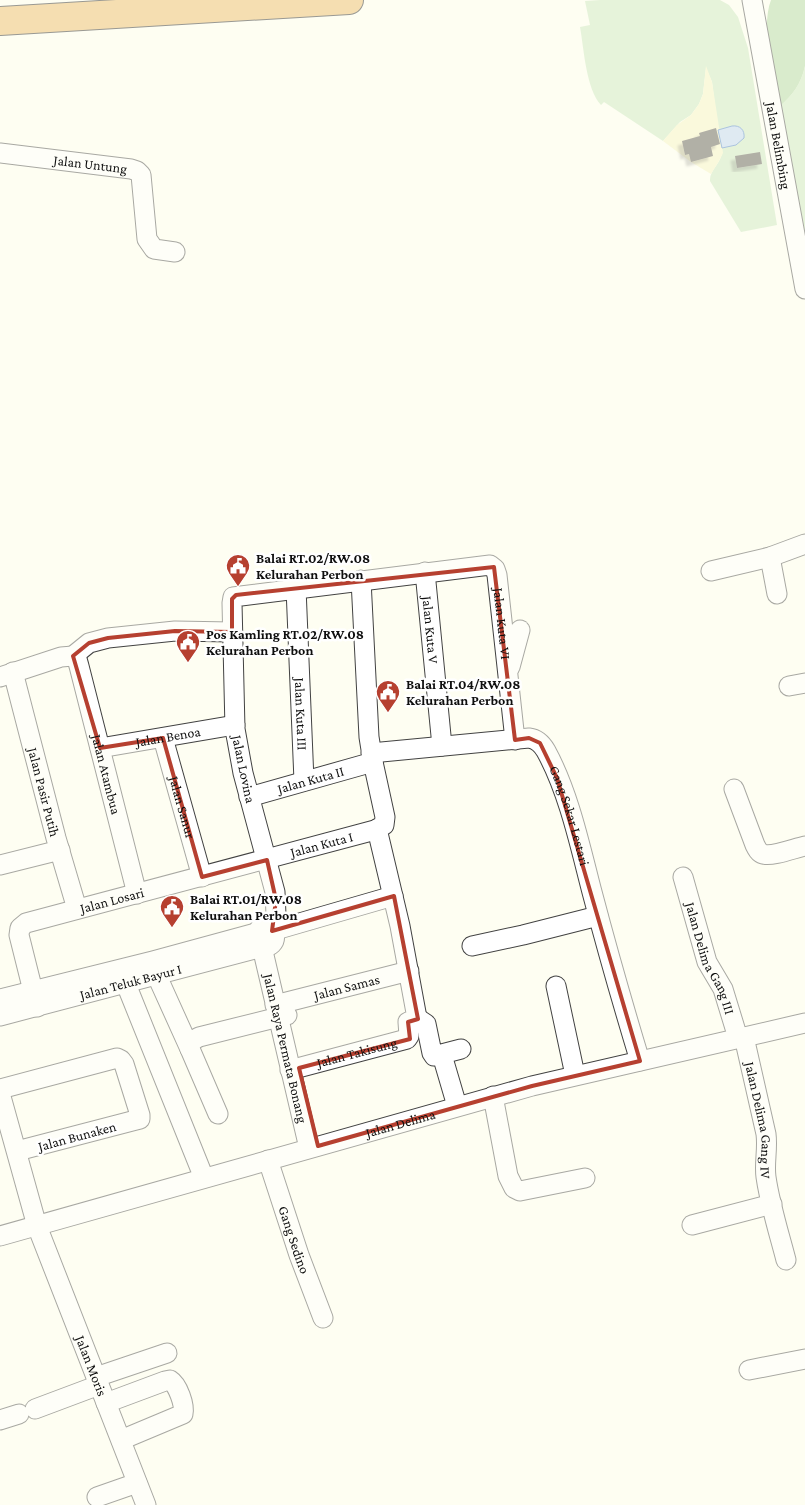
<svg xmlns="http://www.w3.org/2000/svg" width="805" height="1505" viewBox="0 0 805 1505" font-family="'Crimson Pro',serif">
	<defs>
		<filter id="shadow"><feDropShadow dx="-4.5" dy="4.5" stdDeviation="1" flood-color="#0004"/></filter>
	</defs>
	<rect width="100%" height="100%" fill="#fefef2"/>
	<g fill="#cbe7bd">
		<path d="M600,0H720L729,5L738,17L748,48L777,225L741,232L710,181C709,169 724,162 722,148L736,145L732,126L718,130L712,82L706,68L703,94L699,104L691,115L680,122L663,141L604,102L601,105C586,89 584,49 580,27L590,25L585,1Z"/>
		<path d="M805,66V260L779,107C793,95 801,84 805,66Z"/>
	</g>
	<path fill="#add69d" d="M771,0H805V66C801,84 793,95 779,107C774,77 760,29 771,0Z"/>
	<polygon fill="#f7f4c1" points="706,66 712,82 723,153 719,161 711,174 691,162 663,141 677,125 691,115 699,104 703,94"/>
	<path fill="#bad3f2" stroke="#457cc4" d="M732,126C740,125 745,130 744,138L736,145L722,148L718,130Z"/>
	<g fill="#57524c" filter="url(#shadow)">
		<polygon points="716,128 720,144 711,147 713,156 691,162 689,154 685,155 682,141 700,136 699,133"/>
		<polygon points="760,152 762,164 737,168 735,156"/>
	</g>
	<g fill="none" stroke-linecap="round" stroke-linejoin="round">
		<g stroke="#424242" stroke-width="21">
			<g id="minor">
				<path id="s1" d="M752,0L805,289"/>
				<path id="s2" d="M0,153L131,169L137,171L141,175L147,239L154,249L175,252"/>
				<polyline points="770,557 777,594"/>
				<polyline points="711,571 770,557 805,544"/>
				<path id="s3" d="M425,572L442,746"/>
				<path id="s4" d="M296,588L304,781"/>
				<path id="s5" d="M73,656L77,659L79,666L137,894"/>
				<polyline points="73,656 89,643 108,638 175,631 232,632"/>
				<polyline points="510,667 520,630"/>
				<path id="s6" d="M13,672L56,838L77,909"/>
				<polyline points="0,677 61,657 73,656"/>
				<polyline points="789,686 805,683"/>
				<path id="s7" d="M163,738L202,877"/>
				<path id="s8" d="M100,748L235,725"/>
				<path id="s9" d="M371,753L529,738C537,739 542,744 546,751C569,793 580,846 592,892C607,949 623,1005 640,1061"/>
				<path d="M734,789L755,845C757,849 759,853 763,854C772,857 795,848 805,846"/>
				<path id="s10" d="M249,797L373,762"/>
				<polyline points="0,865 60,850"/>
				<path id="s11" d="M683,877L707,962L723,989L738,1038"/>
				<path id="s12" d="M393,896L272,931L276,915L275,892L243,773L235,729L232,603L233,597L490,565L495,569L497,575L515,740"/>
				<polyline points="472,946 523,935 598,916"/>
				<path id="s13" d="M262,947L309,1148"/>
				<polyline points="154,965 157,976 190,1049"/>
				<polyline points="126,984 204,1178"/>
				<polyline points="556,986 575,1075"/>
				<polyline points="0,999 153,961 256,933"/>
				<path id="s14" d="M275,1005L409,971"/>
				<path id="s15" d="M37,1007L19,935L20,928L26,923L375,830L384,825L385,817L373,762L369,737L361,580"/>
				<path id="s16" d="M0,1016L262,947C280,948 278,924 260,928L255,936L257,943L262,947"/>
				<polyline points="417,1018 426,1024 432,1053 434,1056 461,1049"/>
				<path id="s17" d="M744,1037L766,1134C768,1149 764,1163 766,1177C770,1205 779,1233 786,1260"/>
				<polyline points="442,1055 457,1106"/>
				<path id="s18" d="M290,1070L407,1039L409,1036L408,1022L417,1018L400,926L377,829"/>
				<polyline points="0,1089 117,1058 121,1060 124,1064 140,1115 140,1119 136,1120 17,1151"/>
				<path id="s19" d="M0,1093L37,1226L146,1505"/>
				<polyline points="493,1096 508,1176 514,1188 520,1191 585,1178"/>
				<polyline points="218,1114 190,1049 190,1042 199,1037 287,1015"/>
				<path id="s20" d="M268,1160L299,1255L323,1318"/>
				<polyline points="692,1225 772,1204"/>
				<path id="s21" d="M0,1236L532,1086L805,1023"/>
				<polyline points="749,1370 805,1359"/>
				<polyline points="96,1377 167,1353"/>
				<path d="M106,1403L165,1381L170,1380C178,1385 185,1405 183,1414L121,1440"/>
				<polyline points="35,1409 99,1385"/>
				<polyline points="0,1420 19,1414"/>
				<polyline points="97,1497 137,1483"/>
			</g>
		</g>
		<g stroke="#202020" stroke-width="30">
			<polyline id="highway" points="0,21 349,0"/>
		</g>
		<use href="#minor" stroke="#fff" stroke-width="19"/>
		<use href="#highway" stroke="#eab863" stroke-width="28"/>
	</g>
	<path d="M0 0H805V1505H0ZM494,567L515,740L529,738L540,743L557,778L640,1061L532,1086L318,1146L299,1068L410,1039L408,1022L418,1019L394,896L272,931L276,900L267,860L202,877L163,738L100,748L73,656L89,643L108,638L175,631L232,632V599L236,595Z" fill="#fefef2" fill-opacity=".55" fill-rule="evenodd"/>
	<path fill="none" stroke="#b64030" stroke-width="4" stroke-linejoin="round" d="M494,567L515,740L529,738L540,743L557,778L640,1061L532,1086L318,1146L299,1068L410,1039L408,1022L418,1019L394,896L272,931L276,900L267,860L202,877L163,738L100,748L73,656L89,643L108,638L175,631L232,632V599L236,595Z"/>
	<defs>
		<g id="civic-pin" transform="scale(1.25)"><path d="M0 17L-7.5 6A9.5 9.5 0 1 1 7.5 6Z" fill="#b64030" stroke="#fff"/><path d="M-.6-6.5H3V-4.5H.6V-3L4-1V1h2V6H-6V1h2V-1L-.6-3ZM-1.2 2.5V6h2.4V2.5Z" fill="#fff"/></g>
	</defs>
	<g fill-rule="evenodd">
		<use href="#civic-pin" x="238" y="566"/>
		<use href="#civic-pin" x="188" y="642"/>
		<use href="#civic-pin" x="388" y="692"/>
		<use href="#civic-pin" x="172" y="907"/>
	</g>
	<g text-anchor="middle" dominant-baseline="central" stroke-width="5" stroke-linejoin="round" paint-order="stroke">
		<g font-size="14" fill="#0f0f0f" stroke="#fff">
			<text stroke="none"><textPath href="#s1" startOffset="148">Jalan Belimbing</textPath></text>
			<text stroke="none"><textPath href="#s2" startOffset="91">Jalan Untung</textPath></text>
			<text stroke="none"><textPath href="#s12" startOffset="786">Jalan Kuta VI</textPath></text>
			<text stroke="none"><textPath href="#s3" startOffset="58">Jalan Kuta V</textPath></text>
			<text stroke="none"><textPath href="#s4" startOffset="126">Jalan Kuta III</textPath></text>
			<text stroke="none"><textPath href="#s8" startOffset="69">Jalan Benoa</textPath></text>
			<text transform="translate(244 769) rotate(78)">Jalan Lovina</text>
			<text stroke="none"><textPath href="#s5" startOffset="124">Jalan Atambua</textPath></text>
			<text stroke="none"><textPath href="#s10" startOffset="64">Jalan Kuta II</textPath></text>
			<text stroke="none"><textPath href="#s6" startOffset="124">Jalan Pasir Putih</textPath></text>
			<text stroke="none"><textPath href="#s7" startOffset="72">Jalan Sanur</textPath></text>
			<text stroke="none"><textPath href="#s9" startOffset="250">Gang Sekar Lestari</textPath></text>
			<text stroke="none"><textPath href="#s15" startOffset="395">Jalan Kuta I</textPath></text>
			<text stroke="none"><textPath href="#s15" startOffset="178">Jalan Losari</textPath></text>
			<text stroke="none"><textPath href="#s11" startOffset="86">Jalan Delima Gang III</textPath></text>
			<text stroke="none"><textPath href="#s16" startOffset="135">Jalan Teluk Bayur I</textPath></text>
			<text stroke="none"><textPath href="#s14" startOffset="74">Jalan Samas</textPath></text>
			<text stroke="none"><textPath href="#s13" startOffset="104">Jalan Raya Permata Bonang</textPath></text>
			<text stroke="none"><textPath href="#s18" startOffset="69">Jalan Takisung</textPath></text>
			<text stroke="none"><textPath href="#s17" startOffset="85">Jalan Delima Gang IV</textPath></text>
			<text stroke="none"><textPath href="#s21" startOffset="416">Jalan Delima</textPath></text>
			<text transform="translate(77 1136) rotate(-15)">Jalan Bunaken</text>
			<text stroke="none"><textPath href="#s20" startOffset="84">Gang Sedino</textPath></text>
			<text stroke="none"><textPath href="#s19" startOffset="288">Jalan Moris</textPath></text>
		</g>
		<g font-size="14" font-weight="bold" fill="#0f0f0f" stroke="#fff" text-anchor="start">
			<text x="256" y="558">Balai RT.02/RW.08<tspan x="256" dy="16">Kelurahan Perbon</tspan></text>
			<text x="206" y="634">Pos Kamling RT.02/RW.08<tspan x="206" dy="16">Kelurahan Perbon</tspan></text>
			<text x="406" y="684">Balai RT.04/RW.08<tspan x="406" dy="16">Kelurahan Perbon</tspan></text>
			<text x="190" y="899">Balai RT.01/RW.08<tspan x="190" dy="16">Kelurahan Perbon</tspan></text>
		</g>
	</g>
</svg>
